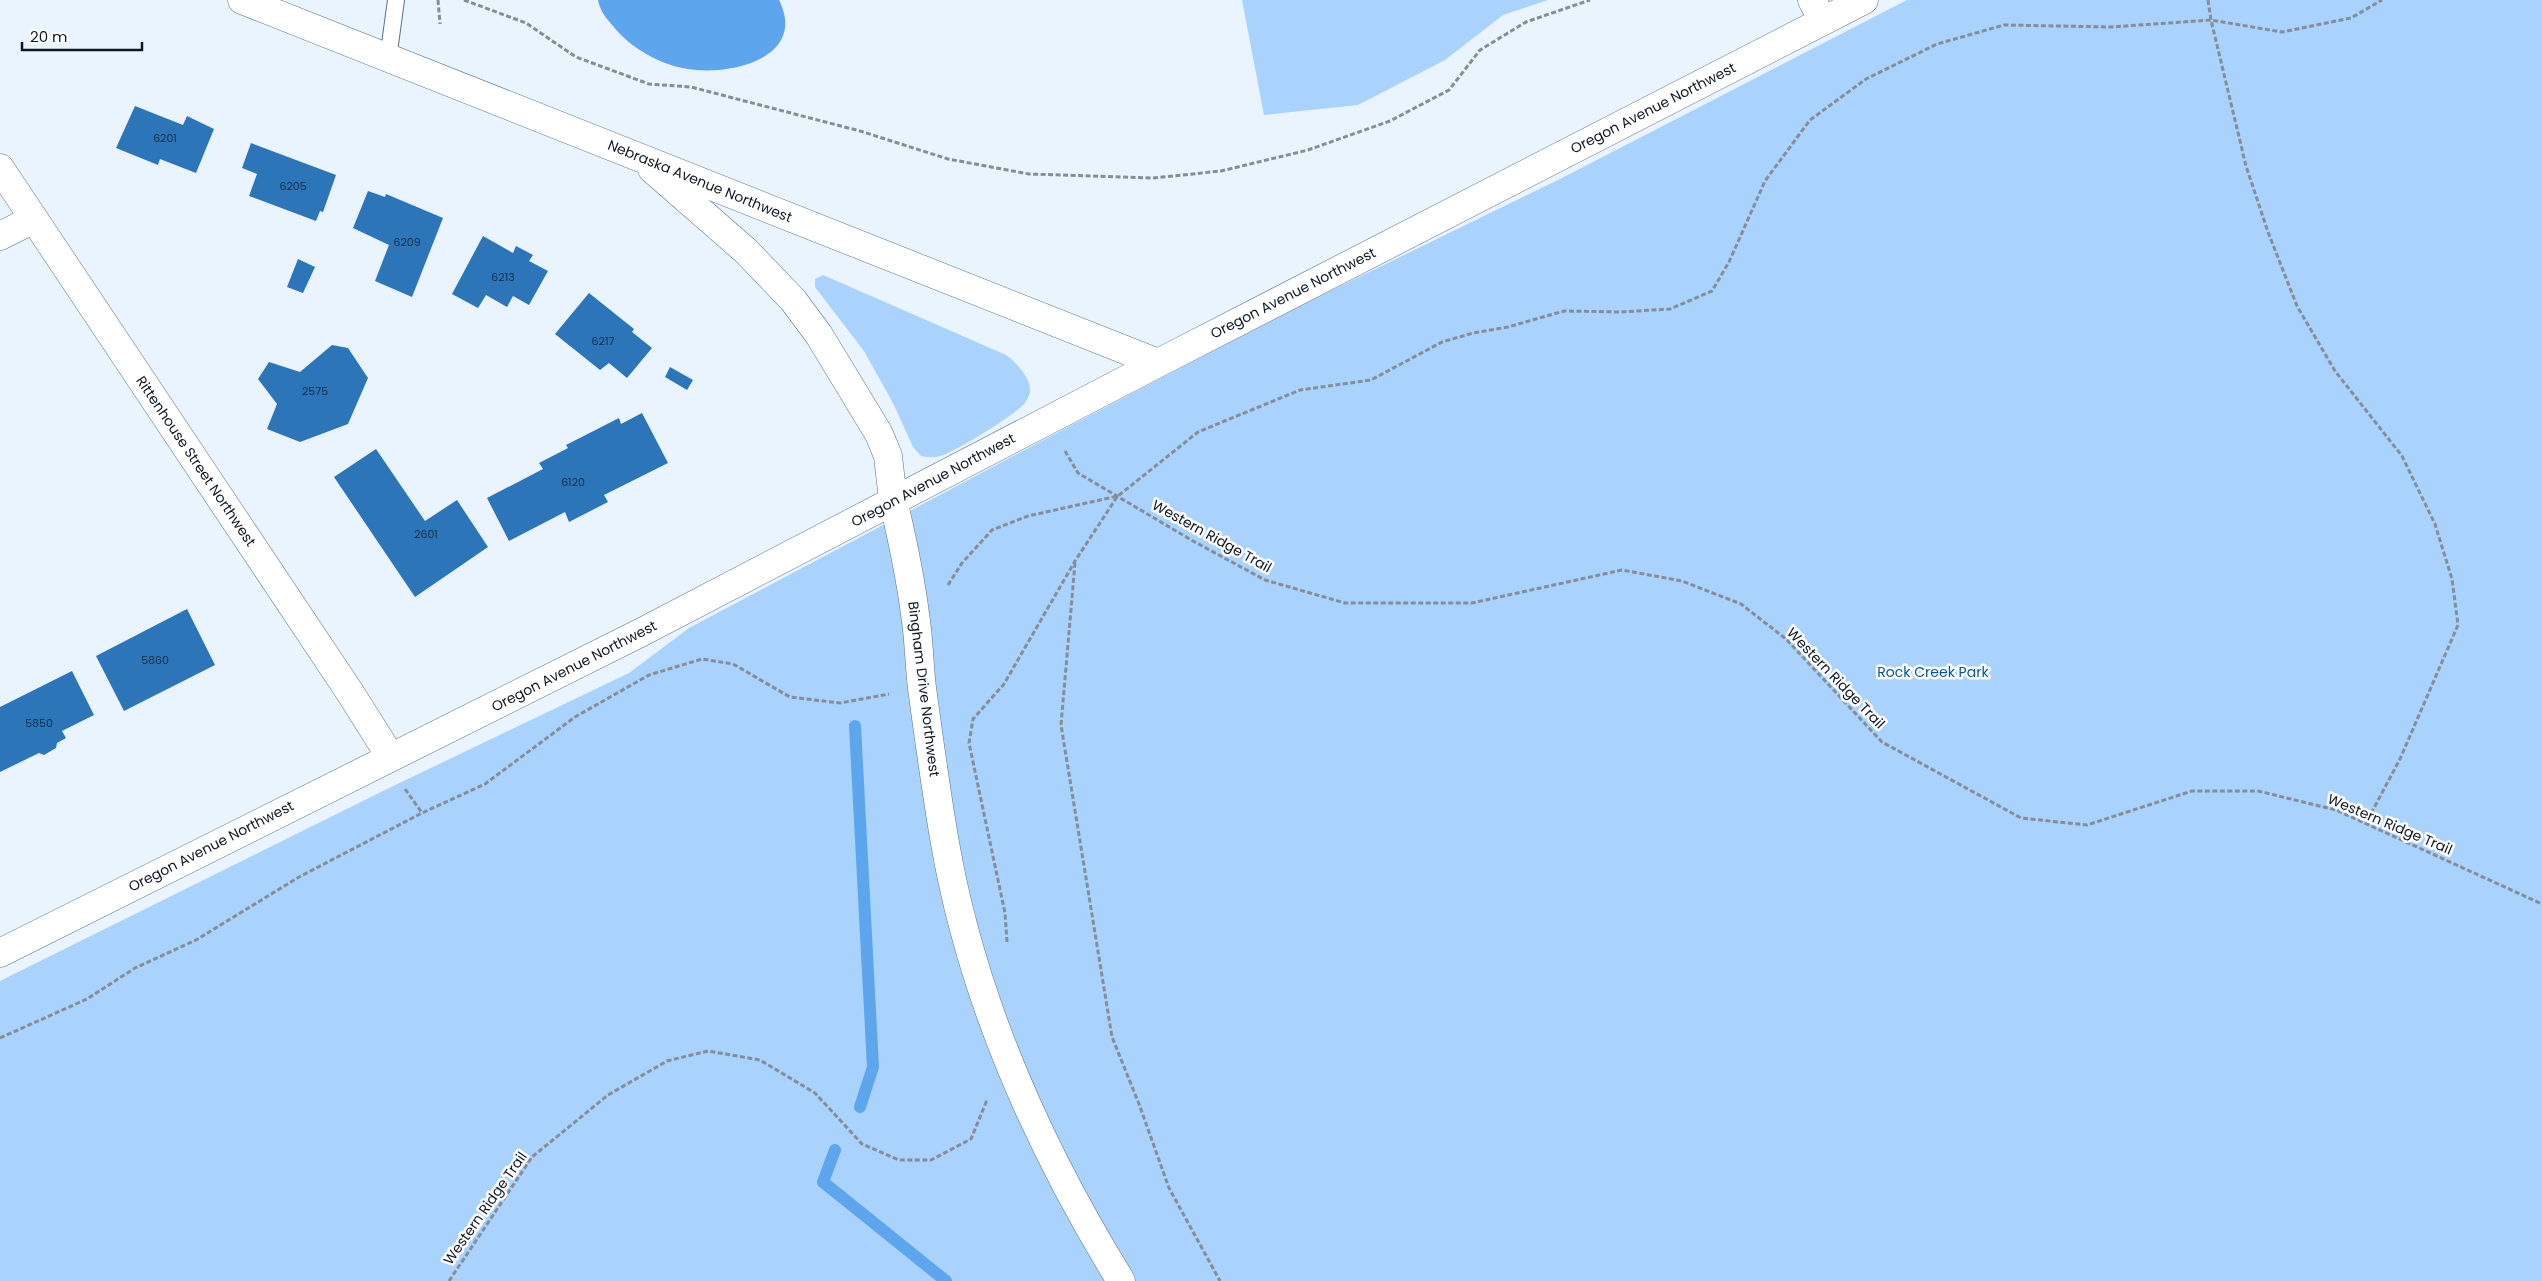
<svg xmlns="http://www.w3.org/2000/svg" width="2542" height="1281" viewBox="0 0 2542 1281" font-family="Poppins,sans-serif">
	<rect width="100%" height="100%" fill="#e9f4ff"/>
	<g fill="#a9d2fc">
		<polygon points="1242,0 1548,0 1503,15 1445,60 1358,105 1264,115"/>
		<polygon points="1907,0 2542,0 2542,1281 0,1281 0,981 385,790 629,673 689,628 1068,427 1285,313 1560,179"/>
		<path d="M823,275L1006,355C1017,363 1031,378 1030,392C1029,396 1027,400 1025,403C1015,415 955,452 940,456C934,458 927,457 921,456L913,447L894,405L864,351L815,287V279Z"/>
	</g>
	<path fill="#5da5ec" d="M598,0H779C808,58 730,76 688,69C661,65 630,48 613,26C606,18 600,11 598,0Z"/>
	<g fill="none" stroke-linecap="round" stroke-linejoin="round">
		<g stroke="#5da5ec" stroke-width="12">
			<polyline points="855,726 873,1067 860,1107"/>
			<polyline points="835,1150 823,1182 946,1281"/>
		</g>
	</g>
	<g fill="#2b75b8">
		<polygon points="135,106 183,125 187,116 214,129 196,173 160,159 158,165 116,148"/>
		<polygon points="251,143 336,175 323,212 320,211 316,221 249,196 257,174 242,168"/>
		<polygon points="368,191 385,197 386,194 443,218 412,297 375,281 389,245 353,228"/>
		<polygon points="483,236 513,253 516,246 533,255 529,261 548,271 529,305 513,296 507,307 486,295 478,308 452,294"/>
		<polygon points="298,259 315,267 303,293 287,287"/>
		<polygon points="589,293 634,329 632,332 652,348 627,378 609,363 600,370 555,334"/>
		<polygon points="332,345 348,348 368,378 348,424 300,442 267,429 277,404 258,379 269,362 300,372"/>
		<polygon points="670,367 693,380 687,390 665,377"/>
		<polygon points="642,413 668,463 604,495 608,502 569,522 565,512 509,541 487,498 543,469 539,463 568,448 566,445 619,418 621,424"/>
		<polygon points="376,449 425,521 457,500 488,547 415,597 334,477"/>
		<polygon points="187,609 215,665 124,711 96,656"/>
		<polygon points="72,671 94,715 62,731 66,738 57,743 56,748 44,755 39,753 0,772 0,707"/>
	</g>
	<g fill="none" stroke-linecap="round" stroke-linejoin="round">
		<g stroke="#5b738b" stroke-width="18">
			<polyline id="lane" points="388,59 396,0"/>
		</g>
		<g stroke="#5b738b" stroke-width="29">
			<g id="street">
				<polyline points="1812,0 1823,21"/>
				<polyline points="0,168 351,694 390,756"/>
				<polyline points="0,236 34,219"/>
				<path d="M893,500C902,538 910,575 915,614C919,638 919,663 922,688C929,739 936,792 945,843C972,998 1039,1148 1121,1281"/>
			</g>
		</g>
		<g stroke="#5b738b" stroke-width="29">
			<g id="secondary">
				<polyline points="242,0 1158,363"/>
				<polyline points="652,169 746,251 793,300 819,335 879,434 888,456 893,500"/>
				<polyline points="0,953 640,633 1158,363 1864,0"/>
			</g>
		</g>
		<g stroke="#848e99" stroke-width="3" stroke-dasharray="5 2.5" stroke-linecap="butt">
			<polyline points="438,0 440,24"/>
			<polyline points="464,0 526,23 576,57 649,84 691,87 860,131 948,159 1029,174 1153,178 1221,171 1308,150 1390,121 1449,90 1480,50 1526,22 1590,0"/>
			<polyline points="2208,0 2211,20 2246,166 2268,232 2297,306 2335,371 2402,456 2435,524 2452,579 2458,625 2400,759 2366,823"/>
			<polyline points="1065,451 1078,473 1193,541 1265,580 1345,603 1472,603 1622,570 1682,581 1741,604 1786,639 1882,742 2021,818 2087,825 2192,791 2258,791 2336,810 2542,904"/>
			<polyline points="1075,563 1061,725 1112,1037 1139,1104 1169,1188 1220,1281"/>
			<polyline points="948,585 962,563 992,530 1028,516 1118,496 1198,432 1300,390 1371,380 1442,342 1473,333 1508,327 1564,311 1620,312 1670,309 1712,291 1729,262 1765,181 1810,120 1866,79 1937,44 2004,25 2111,27 2211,20 2282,32 2351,18 2382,0"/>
			<polyline points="405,789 422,813"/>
			<polyline points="1007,942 1005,913 969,743 973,719 1004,684 1075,561 1117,497"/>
			<polyline points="0,1038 87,999 135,968 196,940 299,877 422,813 485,784 575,717 649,675 702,659 733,664 790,697 840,703 889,694"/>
			<polyline points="449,1281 532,1157 608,1095 667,1061 708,1051 760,1060 815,1093 862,1144 899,1160 931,1160 971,1139 987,1100"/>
		</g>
		<use href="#lane" stroke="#fff" stroke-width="16"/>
		<use href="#street" stroke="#fff" stroke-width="28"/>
		<use href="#secondary" stroke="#fff" stroke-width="28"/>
	</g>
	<g text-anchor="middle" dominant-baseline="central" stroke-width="5" stroke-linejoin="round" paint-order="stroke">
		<g font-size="11" fill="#152e47">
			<text x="165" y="138">6201</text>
			<text x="293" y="186">6205</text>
			<text x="407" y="242">6209</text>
			<text x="503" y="277">6213</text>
			<text x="603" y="341">6217</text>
			<text x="315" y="391">2575</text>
			<text x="573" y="482">6120</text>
			<text x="426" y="534">2601</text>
			<text x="155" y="660">5860</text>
			<text x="39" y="723">5850</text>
		</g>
		<g font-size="14" fill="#0e1721" stroke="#fff">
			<text transform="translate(1653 108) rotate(-27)">Oregon Avenue Northwest</text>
			<text transform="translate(700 181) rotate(22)">Nebraska Avenue Northwest</text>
			<text transform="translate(1293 293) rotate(-27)">Oregon Avenue Northwest</text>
			<text transform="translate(196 461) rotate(56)">Rittenhouse Street Northwest</text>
			<text transform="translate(933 480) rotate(-28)">Oregon Avenue Northwest</text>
			<text transform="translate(1212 536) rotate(29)">Western Ridge Trail</text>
			<text transform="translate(574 666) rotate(-27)">Oregon Avenue Northwest</text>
			<text transform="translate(1836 678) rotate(46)">Western Ridge Trail</text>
			<text transform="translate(924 689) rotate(83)">Bingham Drive Northwest</text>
			<text transform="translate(2390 824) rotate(23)">Western Ridge Trail</text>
			<text transform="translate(211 846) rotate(-27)">Oregon Avenue Northwest</text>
			<text transform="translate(485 1208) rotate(-55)">Western Ridge Trail</text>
		</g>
		<g font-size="14" fill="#005697" stroke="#fff">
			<text x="1933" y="672">Rock Creek Park</text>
		</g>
	</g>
	<path d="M22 42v8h120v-8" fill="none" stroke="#0e1721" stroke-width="2.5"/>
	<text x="30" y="42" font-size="15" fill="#0e1721" stroke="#ffffff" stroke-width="4" paint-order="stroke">20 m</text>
</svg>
